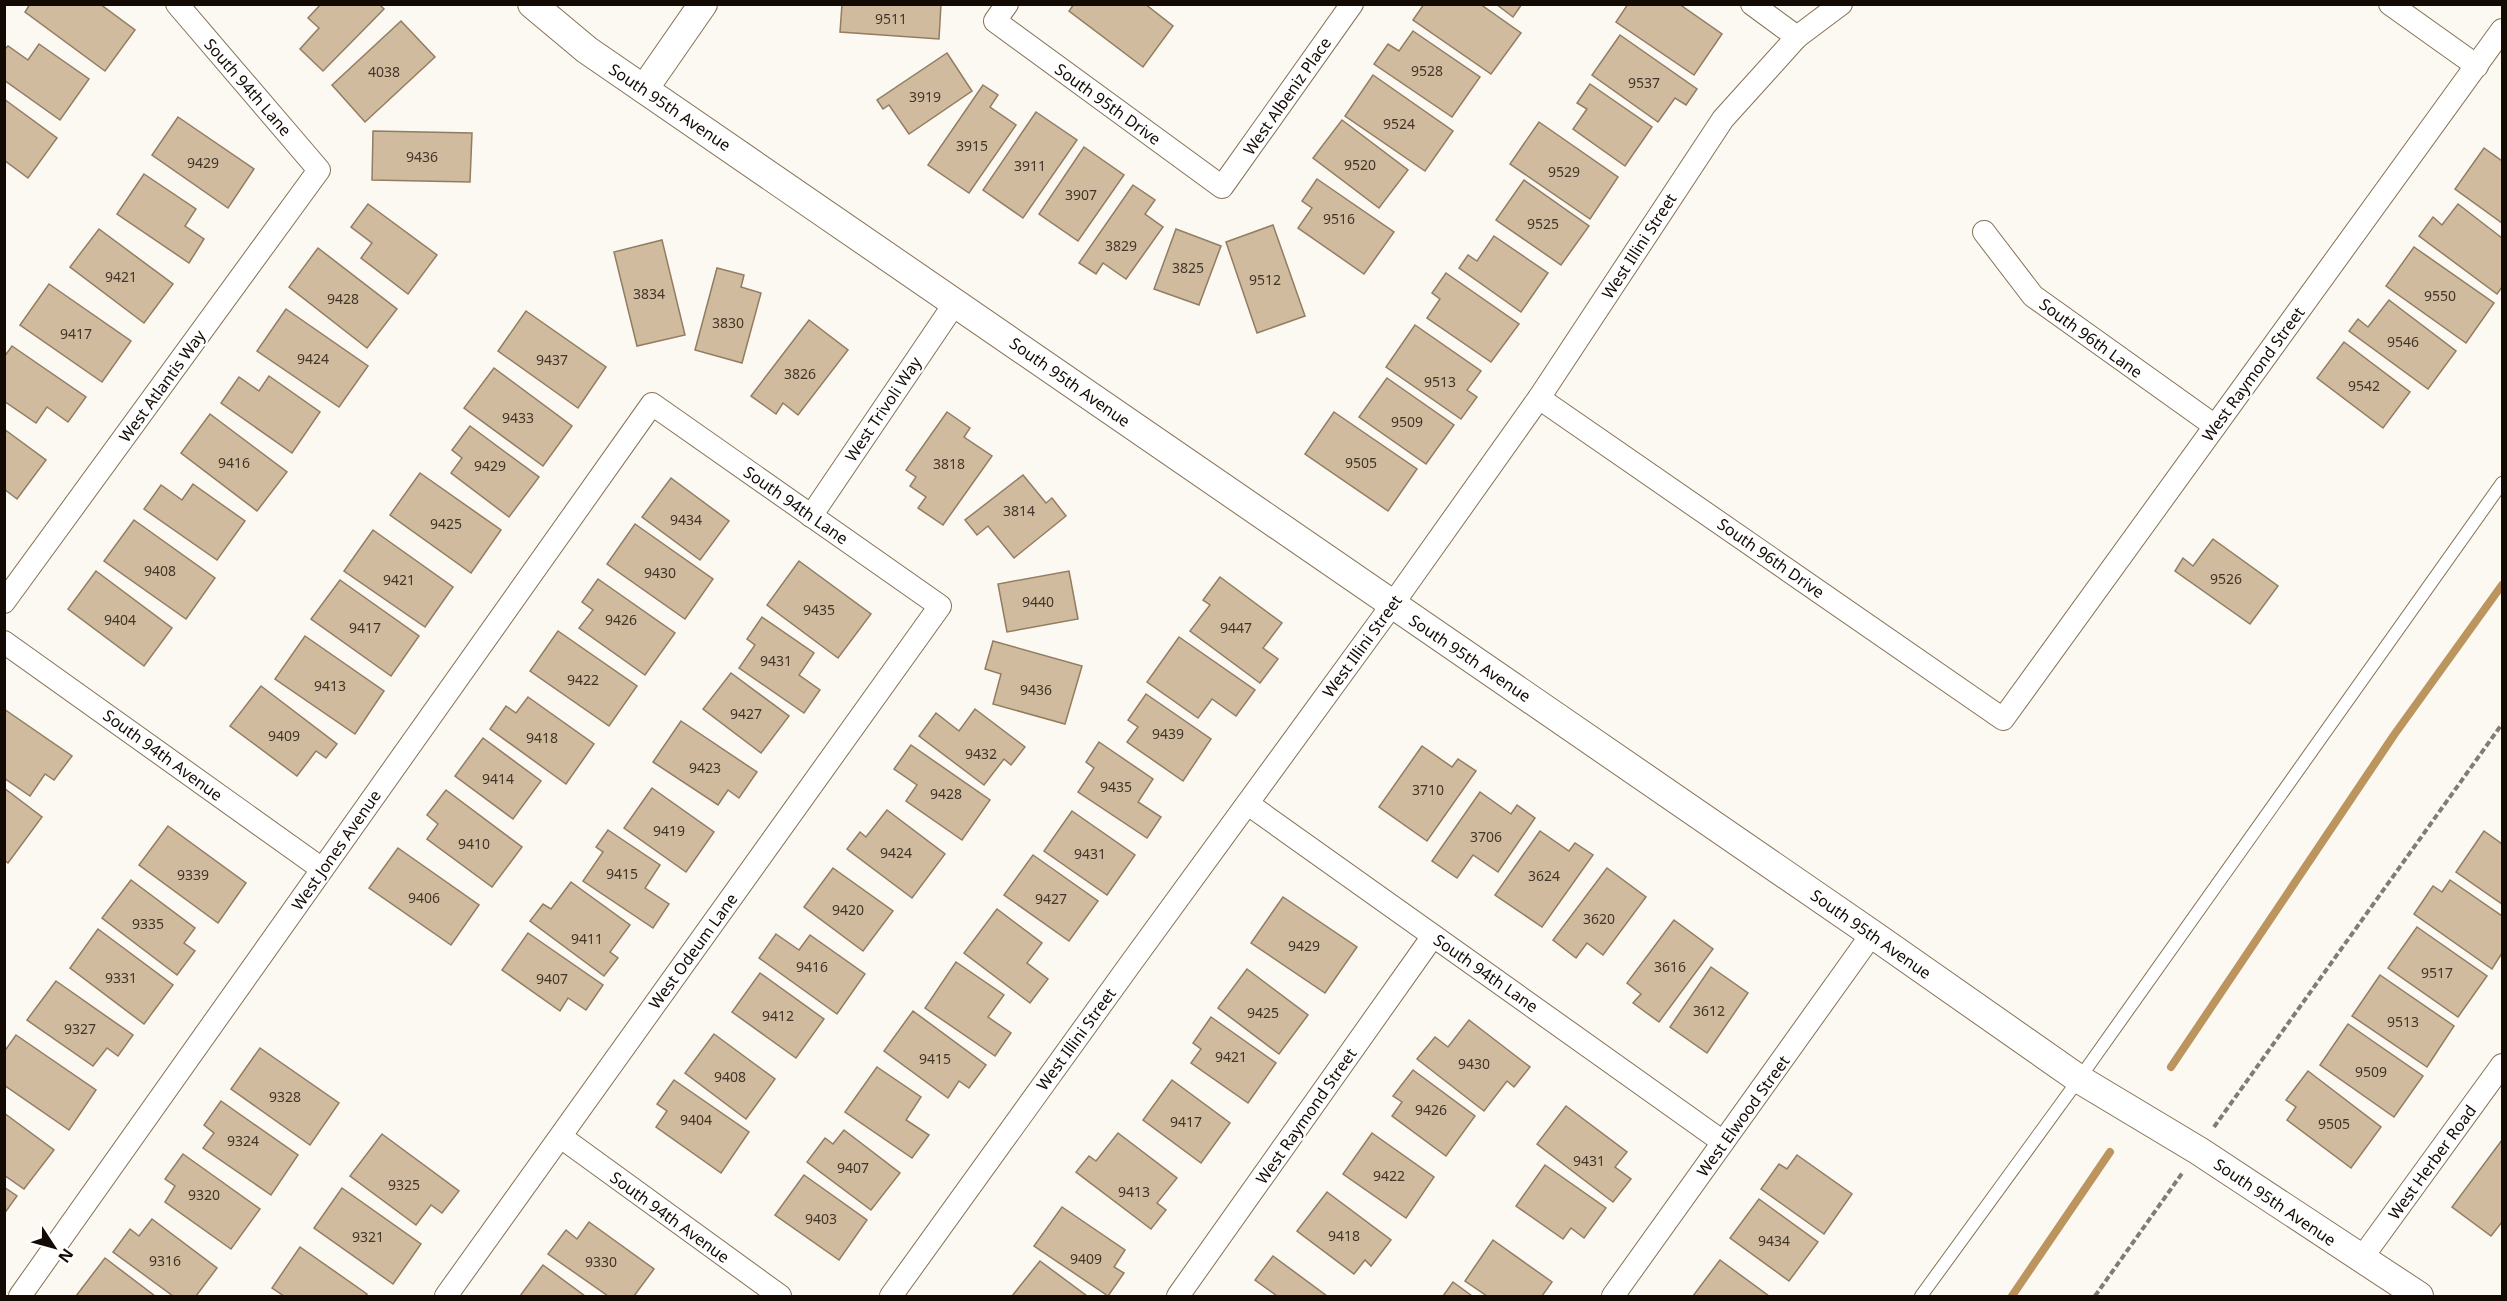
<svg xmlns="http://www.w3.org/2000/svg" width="2507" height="1301" viewBox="0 0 2507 1301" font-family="'Noto Sans',sans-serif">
	<rect width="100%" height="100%" fill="#fcf8f2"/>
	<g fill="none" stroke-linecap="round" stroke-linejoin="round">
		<g stroke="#bb945e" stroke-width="8">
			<polyline points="2171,1067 2394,735 2502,585"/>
			<polyline points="2012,1296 2110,1152"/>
		</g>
	</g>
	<g fill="#d1bb9e" stroke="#927d62" stroke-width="1.5">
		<polygon points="30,4 100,4 135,30 105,71 25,12"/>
		<polygon points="321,4 379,4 384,9 323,71 300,49 319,28 308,18"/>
		<polygon points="842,4 941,4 939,39 840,32"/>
		<polygon points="1074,4 1145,4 1173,26 1143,67 1069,11"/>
		<polygon points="1424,4 1480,4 1521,33 1491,74 1413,20"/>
		<polygon points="1496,4 1522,4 1513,17"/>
		<polygon points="1628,4 1679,4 1722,34 1694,75 1616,22"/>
		<polygon points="401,21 435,57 365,122 332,85"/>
		<polygon points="1413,31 1480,77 1452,117 1374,64 1388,44 1399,51"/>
		<polygon points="1620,35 1697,89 1686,105 1675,98 1658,122 1592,75"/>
		<polygon points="39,44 89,79 60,120 4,80 4,50 8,46 28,60"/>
		<polygon points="947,53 972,91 909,134 889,105 883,109 877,100"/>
		<polygon points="1373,75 1453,131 1425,171 1345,116"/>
		<polygon points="1590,84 1652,127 1625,166 1573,129 1587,109 1577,103"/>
		<polygon points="983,85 998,95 990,107 1016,125 969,193 928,165"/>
		<polygon points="4,99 57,138 28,178 4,160"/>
		<polygon points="1036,112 1077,140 1023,218 983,190"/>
		<polygon points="178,117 254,169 228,208 152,155"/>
		<polygon points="1342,120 1408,170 1379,208 1313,158"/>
		<polygon points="1539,122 1618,177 1590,219 1510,164"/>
		<polygon points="373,131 472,133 470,182 372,180"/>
		<polygon points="1084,147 1124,175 1078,241 1039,214"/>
		<polygon points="2484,148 2502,161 2502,223 2455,189"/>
		<polygon points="144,174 196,209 185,226 204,239 189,263 117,214"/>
		<polygon points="1317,179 1394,232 1364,274 1298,228 1312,208 1302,201"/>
		<polygon points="1524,180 1589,226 1561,265 1496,220"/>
		<polygon points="1133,185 1155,200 1145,214 1163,227 1126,279 1103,263 1096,274 1079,263"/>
		<polygon points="368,204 437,255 408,294 361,258 372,243 351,227"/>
		<polygon points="2458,204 2502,238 2502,287 2497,294 2419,236 2433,217 2442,225"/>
		<polygon points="1273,225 1305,316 1257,333 1226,242"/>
		<polygon points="99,229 173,284 144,323 70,267"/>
		<polygon points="1176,229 1221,246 1199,305 1154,289"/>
		<polygon points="1494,236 1548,273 1521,312 1459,268 1468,255 1477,261"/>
		<polygon points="662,240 685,335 637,346 614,252"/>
		<polygon points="2414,247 2494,303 2466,343 2386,286"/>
		<polygon points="318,248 397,309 367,348 289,287"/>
		<polygon points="717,268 744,275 741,287 761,293 742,363 695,350"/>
		<polygon points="1446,273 1519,324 1491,362 1427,318 1440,299 1432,293"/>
		<polygon points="49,284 131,341 102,382 20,325"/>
		<polygon points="2389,300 2456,351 2428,389 2349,331 2358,319 2368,327"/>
		<polygon points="286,309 368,366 339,407 257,351"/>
		<polygon points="526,311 606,367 578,408 498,351"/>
		<polygon points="809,320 848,350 798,415 783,403 776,414 751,396"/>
		<polygon points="1415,325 1481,371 1467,390 1477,397 1461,419 1386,367"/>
		<polygon points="2344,342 2410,392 2383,428 2317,378"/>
		<polygon points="12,346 86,397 68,422 47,407 36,423 4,401 4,357"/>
		<polygon points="494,368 572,426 543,466 464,408"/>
		<polygon points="269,376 320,412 292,453 221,403 239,377 259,391"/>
		<polygon points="1387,378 1454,425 1426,464 1359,417"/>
		<polygon points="947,412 970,428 964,437 992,456 943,525 918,508 926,497 910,486 916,477 906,470"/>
		<polygon points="1334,412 1417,469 1388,511 1305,454"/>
		<polygon points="210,414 287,472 257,511 181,453"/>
		<polygon points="470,426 539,477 509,517 451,473 462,458 452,450"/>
		<polygon points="4,429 46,460 17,499 4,489"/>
		<polygon points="420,473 501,530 471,573 390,515"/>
		<polygon points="1023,475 1046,503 1052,498 1066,516 1014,558 988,526 977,535 965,520"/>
		<polygon points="671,478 729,521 700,560 642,517"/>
		<polygon points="193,484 245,521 217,560 144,509 161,485 182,500"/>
		<polygon points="134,520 215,578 186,619 104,561"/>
		<polygon points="635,524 713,579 685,619 607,564"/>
		<polygon points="373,530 453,587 425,627 344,571"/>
		<polygon points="2213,539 2278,586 2250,624 2175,571 2183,558 2193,566"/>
		<polygon points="799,561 871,614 838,658 767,605"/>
		<polygon points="96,571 172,628 144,666 68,609"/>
		<polygon points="1069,571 1078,619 1007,632 998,584"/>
		<polygon points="1220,577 1282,623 1263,648 1278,659 1260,683 1190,631 1210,605 1203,600"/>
		<polygon points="598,579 675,633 645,675 579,628 593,610 582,602"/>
		<polygon points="340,580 419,636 391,676 311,619"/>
		<polygon points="762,617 814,653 799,675 820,690 804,713 739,668 755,645 747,639"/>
		<polygon points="558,631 637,686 609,726 530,671"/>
		<polygon points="305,636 384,691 355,734 275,679"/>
		<polygon points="1179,637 1255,690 1236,716 1212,699 1198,718 1147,682"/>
		<polygon points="993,641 1082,666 1065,724 993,704 1001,674 985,669"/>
		<polygon points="731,673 789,716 761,753 703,709"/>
		<polygon points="261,686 337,744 326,758 316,751 297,776 230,726"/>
		<polygon points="1146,694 1211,739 1183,781 1127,742 1138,727 1128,720"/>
		<polygon points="528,697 594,744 566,784 490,729 506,706 516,713"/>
		<polygon points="4,709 72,756 54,780 45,774 30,796 4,778"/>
		<polygon points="975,709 1025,747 1011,765 1004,759 984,785 919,736 936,713 959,731"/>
		<polygon points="681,721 757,772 739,798 728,790 718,805 653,762"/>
		<polygon points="483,738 541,781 513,819 455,776"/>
		<polygon points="1099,742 1153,779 1138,802 1161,817 1147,838 1078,792 1094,768 1086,762"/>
		<polygon points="911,745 990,800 962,840 906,801 917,785 894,769"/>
		<polygon points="1422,746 1452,767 1458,759 1476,771 1427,841 1379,807"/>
		<polygon points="4,788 42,817 8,863 4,860"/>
		<polygon points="652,788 714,832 686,872 624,828"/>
		<polygon points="446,790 522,847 492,887 427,839 438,824 427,815"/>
		<polygon points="1480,792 1511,814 1517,805 1535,818 1498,872 1473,855 1457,878 1432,861"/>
		<polygon points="887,810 945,854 912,898 847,849 860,832 866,837"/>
		<polygon points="1072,811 1135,855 1107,895 1044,851"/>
		<polygon points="168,826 246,883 218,923 139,865"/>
		<polygon points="608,830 660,865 645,888 669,904 653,928 583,881 603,852 596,847"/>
		<polygon points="1540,831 1569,851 1575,843 1593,855 1542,927 1495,895"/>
		<polygon points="2484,831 2502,844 2502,904 2456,872"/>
		<polygon points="398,848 479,905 451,945 369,888"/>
		<polygon points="1033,855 1098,901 1069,941 1004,895"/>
		<polygon points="833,868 893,911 863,951 804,907"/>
		<polygon points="1607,868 1646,897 1603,955 1587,943 1576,958 1553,940"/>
		<polygon points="131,880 195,928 184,943 195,951 177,975 102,918"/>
		<polygon points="2450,880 2502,916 2502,953 2492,969 2414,914 2433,886 2442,892"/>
		<polygon points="571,882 630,925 610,952 618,958 604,976 530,921 543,904 551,909"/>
		<polygon points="1283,897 1357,947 1325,993 1251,943"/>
		<polygon points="997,909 1042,943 1027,963 1048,979 1030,1003 964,953"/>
		<polygon points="1674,920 1713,949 1659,1022 1633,1003 1641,994 1627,983"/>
		<polygon points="2417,927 2487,976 2458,1017 2388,968"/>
		<polygon points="98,929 173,985 144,1024 70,968"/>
		<polygon points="528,933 603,985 586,1010 568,998 560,1011 502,970"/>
		<polygon points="776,934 799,950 810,935 865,974 837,1014 759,958"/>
		<polygon points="956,962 1004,995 988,1017 1011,1033 995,1056 925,1008"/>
		<polygon points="1711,967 1748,993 1707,1053 1670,1027"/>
		<polygon points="1247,969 1308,1015 1279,1054 1218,1008"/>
		<polygon points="760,973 824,1019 796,1058 732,1012"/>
		<polygon points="2380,975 2454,1026 2427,1067 2352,1016"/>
		<polygon points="56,981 133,1035 118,1056 107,1048 93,1066 27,1020"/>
		<polygon points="913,1011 986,1065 969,1088 959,1081 948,1098 884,1051"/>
		<polygon points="1211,1017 1276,1063 1248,1103 1191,1063 1201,1049 1193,1043"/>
		<polygon points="1469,1020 1530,1067 1514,1087 1507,1081 1484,1111 1417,1059 1435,1037 1448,1047"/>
		<polygon points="2348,1024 2423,1076 2394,1117 2320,1065"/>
		<polygon points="714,1034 775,1079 746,1119 685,1073"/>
		<polygon points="16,1035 96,1090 69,1130 4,1085 4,1052"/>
		<polygon points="260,1048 339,1103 310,1145 231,1089"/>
		<polygon points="877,1067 921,1097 906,1120 929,1135 912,1158 845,1112"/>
		<polygon points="1413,1070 1475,1116 1446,1156 1392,1116 1402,1102 1393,1096"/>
		<polygon points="2308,1071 2381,1127 2351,1168 2287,1120 2296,1107 2286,1100"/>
		<polygon points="674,1080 749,1132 721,1173 656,1127 667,1111 657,1104"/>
		<polygon points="1172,1080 1230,1123 1201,1163 1143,1120"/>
		<polygon points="221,1101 298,1155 271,1195 203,1148 214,1133 204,1125"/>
		<polygon points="1566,1106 1627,1152 1615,1167 1631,1179 1613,1202 1537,1144"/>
		<polygon points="4,1113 54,1150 24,1189 4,1175"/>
		<polygon points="844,1130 900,1173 871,1210 807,1162 825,1138 833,1144"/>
		<polygon points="1118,1133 1177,1178 1157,1203 1166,1210 1151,1229 1076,1172 1089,1156 1096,1161"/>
		<polygon points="1372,1133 1434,1177 1406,1218 1343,1174"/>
		<polygon points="382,1134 459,1191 442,1213 431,1205 416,1225 350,1176"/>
		<polygon points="2502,1140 2502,1222 2491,1236 2452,1207"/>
		<polygon points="183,1154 260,1209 231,1249 165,1202 175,1186 165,1179"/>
		<polygon points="1797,1155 1852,1194 1824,1234 1761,1189 1779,1164 1787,1169"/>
		<polygon points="1545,1165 1606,1208 1584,1238 1571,1228 1563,1239 1516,1206"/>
		<polygon points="804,1175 867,1220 839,1260 775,1215"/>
		<polygon points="4,1187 17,1196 4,1214"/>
		<polygon points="342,1188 421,1244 393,1284 314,1228"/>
		<polygon points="1327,1192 1391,1240 1371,1266 1365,1260 1354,1274 1297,1231"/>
		<polygon points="1759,1199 1818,1242 1789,1281 1730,1238"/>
		<polygon points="1062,1207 1125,1250 1114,1267 1124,1273 1108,1296 1034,1246"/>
		<polygon points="152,1219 217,1268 196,1296 173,1296 113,1252 130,1229 139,1236"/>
		<polygon points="589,1222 654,1269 634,1296 608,1296 548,1254 566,1230 577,1239"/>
		<polygon points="1493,1240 1552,1282 1542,1296 1487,1296 1465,1281"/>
		<polygon points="300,1247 367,1294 365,1296 284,1296 272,1288"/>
		<polygon points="1273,1256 1327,1296 1277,1296 1255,1280"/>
		<polygon points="105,1258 155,1296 76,1296"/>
		<polygon points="1720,1260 1769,1296 1693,1296"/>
		<polygon points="1040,1261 1087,1296 1012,1296"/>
		<polygon points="543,1265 585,1296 520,1296"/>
		<polygon points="1453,1282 1472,1296 1443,1296"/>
	</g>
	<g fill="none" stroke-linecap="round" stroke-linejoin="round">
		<g stroke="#867256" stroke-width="14">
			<polyline id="service" points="1921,1296 2079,1079 2502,483"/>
		</g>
		<g stroke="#867256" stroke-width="24">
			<g id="minor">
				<polyline points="1007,4 995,21 1222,187 1352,4"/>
				<polyline points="1752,4 1797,37"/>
				<polyline points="2390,4 2477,66"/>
				<polyline points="1984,232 2033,296 2215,426"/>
				<polyline points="1539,398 2003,719 2502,30"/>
				<polyline points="811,516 955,303"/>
				<polyline points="4,602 319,170 177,4"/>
				<polyline points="4,642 322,869"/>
				<polyline points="1248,804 1723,1142"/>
				<polyline points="561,1137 780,1296"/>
				<polyline points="2361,1259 2502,1065"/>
				<polyline points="20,1296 652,404 940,606 446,1296"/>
				<polyline points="891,1296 1131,963 1392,605 1539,398 1723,119 1797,37 1841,4"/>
				<polyline points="1178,1296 1433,936"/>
				<polyline points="1613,1296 1872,934"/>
			</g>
		</g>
		<g stroke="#867256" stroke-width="30">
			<g id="tertiary">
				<polyline points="532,4 587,50 1872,934 2079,1079 2199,1151 2419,1296"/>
				<polyline points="644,89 703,4"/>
			</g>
		</g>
		<g stroke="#827c76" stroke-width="4" stroke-dasharray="6 3" stroke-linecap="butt">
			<polyline points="2214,1127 2502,724"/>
			<polyline points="2095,1296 2183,1172"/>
		</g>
		<use href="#service" stroke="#fff" stroke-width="12"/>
		<use href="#minor" stroke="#fff" stroke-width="22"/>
		<use href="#tertiary" stroke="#fff" stroke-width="28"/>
	</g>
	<g text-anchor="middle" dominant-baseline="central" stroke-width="4.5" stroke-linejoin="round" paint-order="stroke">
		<g font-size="14" fill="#42362a">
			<text x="891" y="18">9511</text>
			<text x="1427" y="70">9528</text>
			<text x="384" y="71">4038</text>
			<text x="1644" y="82">9537</text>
			<text x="925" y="96">3919</text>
			<text x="1399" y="123">9524</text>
			<text x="972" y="145">3915</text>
			<text x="422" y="156">9436</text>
			<text x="203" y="162">9429</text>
			<text x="1360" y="164">9520</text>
			<text x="1030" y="165">3911</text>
			<text x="1564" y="171">9529</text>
			<text x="1081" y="194">3907</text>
			<text x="1339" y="218">9516</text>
			<text x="1543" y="223">9525</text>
			<text x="1121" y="245">3829</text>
			<text x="1188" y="267">3825</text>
			<text x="121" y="276">9421</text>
			<text x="1265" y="279">9512</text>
			<text x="649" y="293">3834</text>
			<text x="2440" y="295">9550</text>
			<text x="343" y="298">9428</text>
			<text x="728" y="322">3830</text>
			<text x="76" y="333">9417</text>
			<text x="2403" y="341">9546</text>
			<text x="313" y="358">9424</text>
			<text x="552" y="359">9437</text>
			<text x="800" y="373">3826</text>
			<text x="1440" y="381">9513</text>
			<text x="2364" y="385">9542</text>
			<text x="518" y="417">9433</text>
			<text x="1407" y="421">9509</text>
			<text x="234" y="462">9416</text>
			<text x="1361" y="462">9505</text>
			<text x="949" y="463">3818</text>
			<text x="490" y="465">9429</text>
			<text x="1019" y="510">3814</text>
			<text x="686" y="519">9434</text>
			<text x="446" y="523">9425</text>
			<text x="160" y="570">9408</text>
			<text x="660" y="572">9430</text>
			<text x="2226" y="578">9526</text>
			<text x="399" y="579">9421</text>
			<text x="1038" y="601">9440</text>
			<text x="819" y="609">9435</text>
			<text x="120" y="619">9404</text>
			<text x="621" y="619">9426</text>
			<text x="365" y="627">9417</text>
			<text x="1236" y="627">9447</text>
			<text x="776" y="660">9431</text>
			<text x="583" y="679">9422</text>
			<text x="330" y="685">9413</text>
			<text x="1036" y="689">9436</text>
			<text x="746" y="713">9427</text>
			<text x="1168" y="733">9439</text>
			<text x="284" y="735">9409</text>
			<text x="542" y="737">9418</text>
			<text x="981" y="753">9432</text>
			<text x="705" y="767">9423</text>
			<text x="498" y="778">9414</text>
			<text x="1116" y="786">9435</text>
			<text x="1428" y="789">3710</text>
			<text x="946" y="793">9428</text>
			<text x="669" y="830">9419</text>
			<text x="1486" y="836">3706</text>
			<text x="474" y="843">9410</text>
			<text x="896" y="852">9424</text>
			<text x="1090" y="853">9431</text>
			<text x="622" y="873">9415</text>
			<text x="193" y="874">9339</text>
			<text x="1544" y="875">3624</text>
			<text x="424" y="897">9406</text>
			<text x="1051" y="898">9427</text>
			<text x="848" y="909">9420</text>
			<text x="1599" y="918">3620</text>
			<text x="148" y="923">9335</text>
			<text x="587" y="938">9411</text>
			<text x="1304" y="945">9429</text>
			<text x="812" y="966">9416</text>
			<text x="1670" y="966">3616</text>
			<text x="2437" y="972">9517</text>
			<text x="121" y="977">9331</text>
			<text x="552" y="978">9407</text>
			<text x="1709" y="1010">3612</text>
			<text x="1263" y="1012">9425</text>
			<text x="778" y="1015">9412</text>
			<text x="2403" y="1021">9513</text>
			<text x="80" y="1028">9327</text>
			<text x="1231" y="1056">9421</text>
			<text x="935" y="1058">9415</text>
			<text x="1474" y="1063">9430</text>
			<text x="2371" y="1071">9509</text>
			<text x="730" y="1076">9408</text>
			<text x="285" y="1096">9328</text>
			<text x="1431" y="1109">9426</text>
			<text x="696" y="1119">9404</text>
			<text x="1186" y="1121">9417</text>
			<text x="2334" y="1123">9505</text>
			<text x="243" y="1140">9324</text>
			<text x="1589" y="1160">9431</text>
			<text x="853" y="1167">9407</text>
			<text x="1389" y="1175">9422</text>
			<text x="404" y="1184">9325</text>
			<text x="1134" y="1191">9413</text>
			<text x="204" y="1194">9320</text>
			<text x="821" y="1218">9403</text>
			<text x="1344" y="1235">9418</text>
			<text x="368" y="1236">9321</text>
			<text x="1774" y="1240">9434</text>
			<text x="1086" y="1258">9409</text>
			<text x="165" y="1260">9316</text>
			<text x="601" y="1261">9330</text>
		</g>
		<g font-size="16" fill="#120a03" stroke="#fff">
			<text transform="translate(248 87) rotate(49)">South 94th Lane</text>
			<text transform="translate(1287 96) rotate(-55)">West Albeniz Place</text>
			<text transform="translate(1108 104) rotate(36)">South 95th Drive</text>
			<text transform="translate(670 107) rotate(34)">South 95th Avenue</text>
			<text transform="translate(1639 246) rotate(-57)">West Illini Street</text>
			<text transform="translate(2091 338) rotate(36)">South 96th Lane</text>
			<text transform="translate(2253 374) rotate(-54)">West Raymond Street</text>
			<text transform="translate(1070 382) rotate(35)">South 95th Avenue</text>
			<text transform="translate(162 386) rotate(-54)">West Atlantis Way</text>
			<text transform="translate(883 409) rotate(-56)">West Trivoli Way</text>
			<text transform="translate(796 505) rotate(35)">South 94th Lane</text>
			<text transform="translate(1771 558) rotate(35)">South 96th Drive</text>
			<text transform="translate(1362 646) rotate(-54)">West Illini Street</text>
			<text transform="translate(1470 658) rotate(34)">South 95th Avenue</text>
			<text transform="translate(163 755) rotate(36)">South 94th Avenue</text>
			<text transform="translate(336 850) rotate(-55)">West Jones Avenue</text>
			<text transform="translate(1871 934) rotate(35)">South 95th Avenue</text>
			<text transform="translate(693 951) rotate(-54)">West Odeum Lane</text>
			<text transform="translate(1486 973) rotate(35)">South 94th Lane</text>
			<text transform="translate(1076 1039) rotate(-54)">West Illini Street</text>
			<text transform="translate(1306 1116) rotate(-55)">West Raymond Street</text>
			<text transform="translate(1743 1116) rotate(-54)">West Elwood Street</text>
			<text transform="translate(2432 1162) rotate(-54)">West Herber Road</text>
			<text transform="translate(2275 1202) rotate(34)">South 95th Avenue</text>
			<text transform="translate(670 1217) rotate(36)">South 94th Avenue</text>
		</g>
	</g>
	<rect width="2507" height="1301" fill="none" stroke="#120a03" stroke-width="12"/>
	<g transform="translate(54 1247) rotate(126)" stroke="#ffffff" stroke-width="4.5" paint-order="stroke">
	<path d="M0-4.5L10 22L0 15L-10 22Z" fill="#120a03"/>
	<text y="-9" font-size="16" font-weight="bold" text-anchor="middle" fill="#120a03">N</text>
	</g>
</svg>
